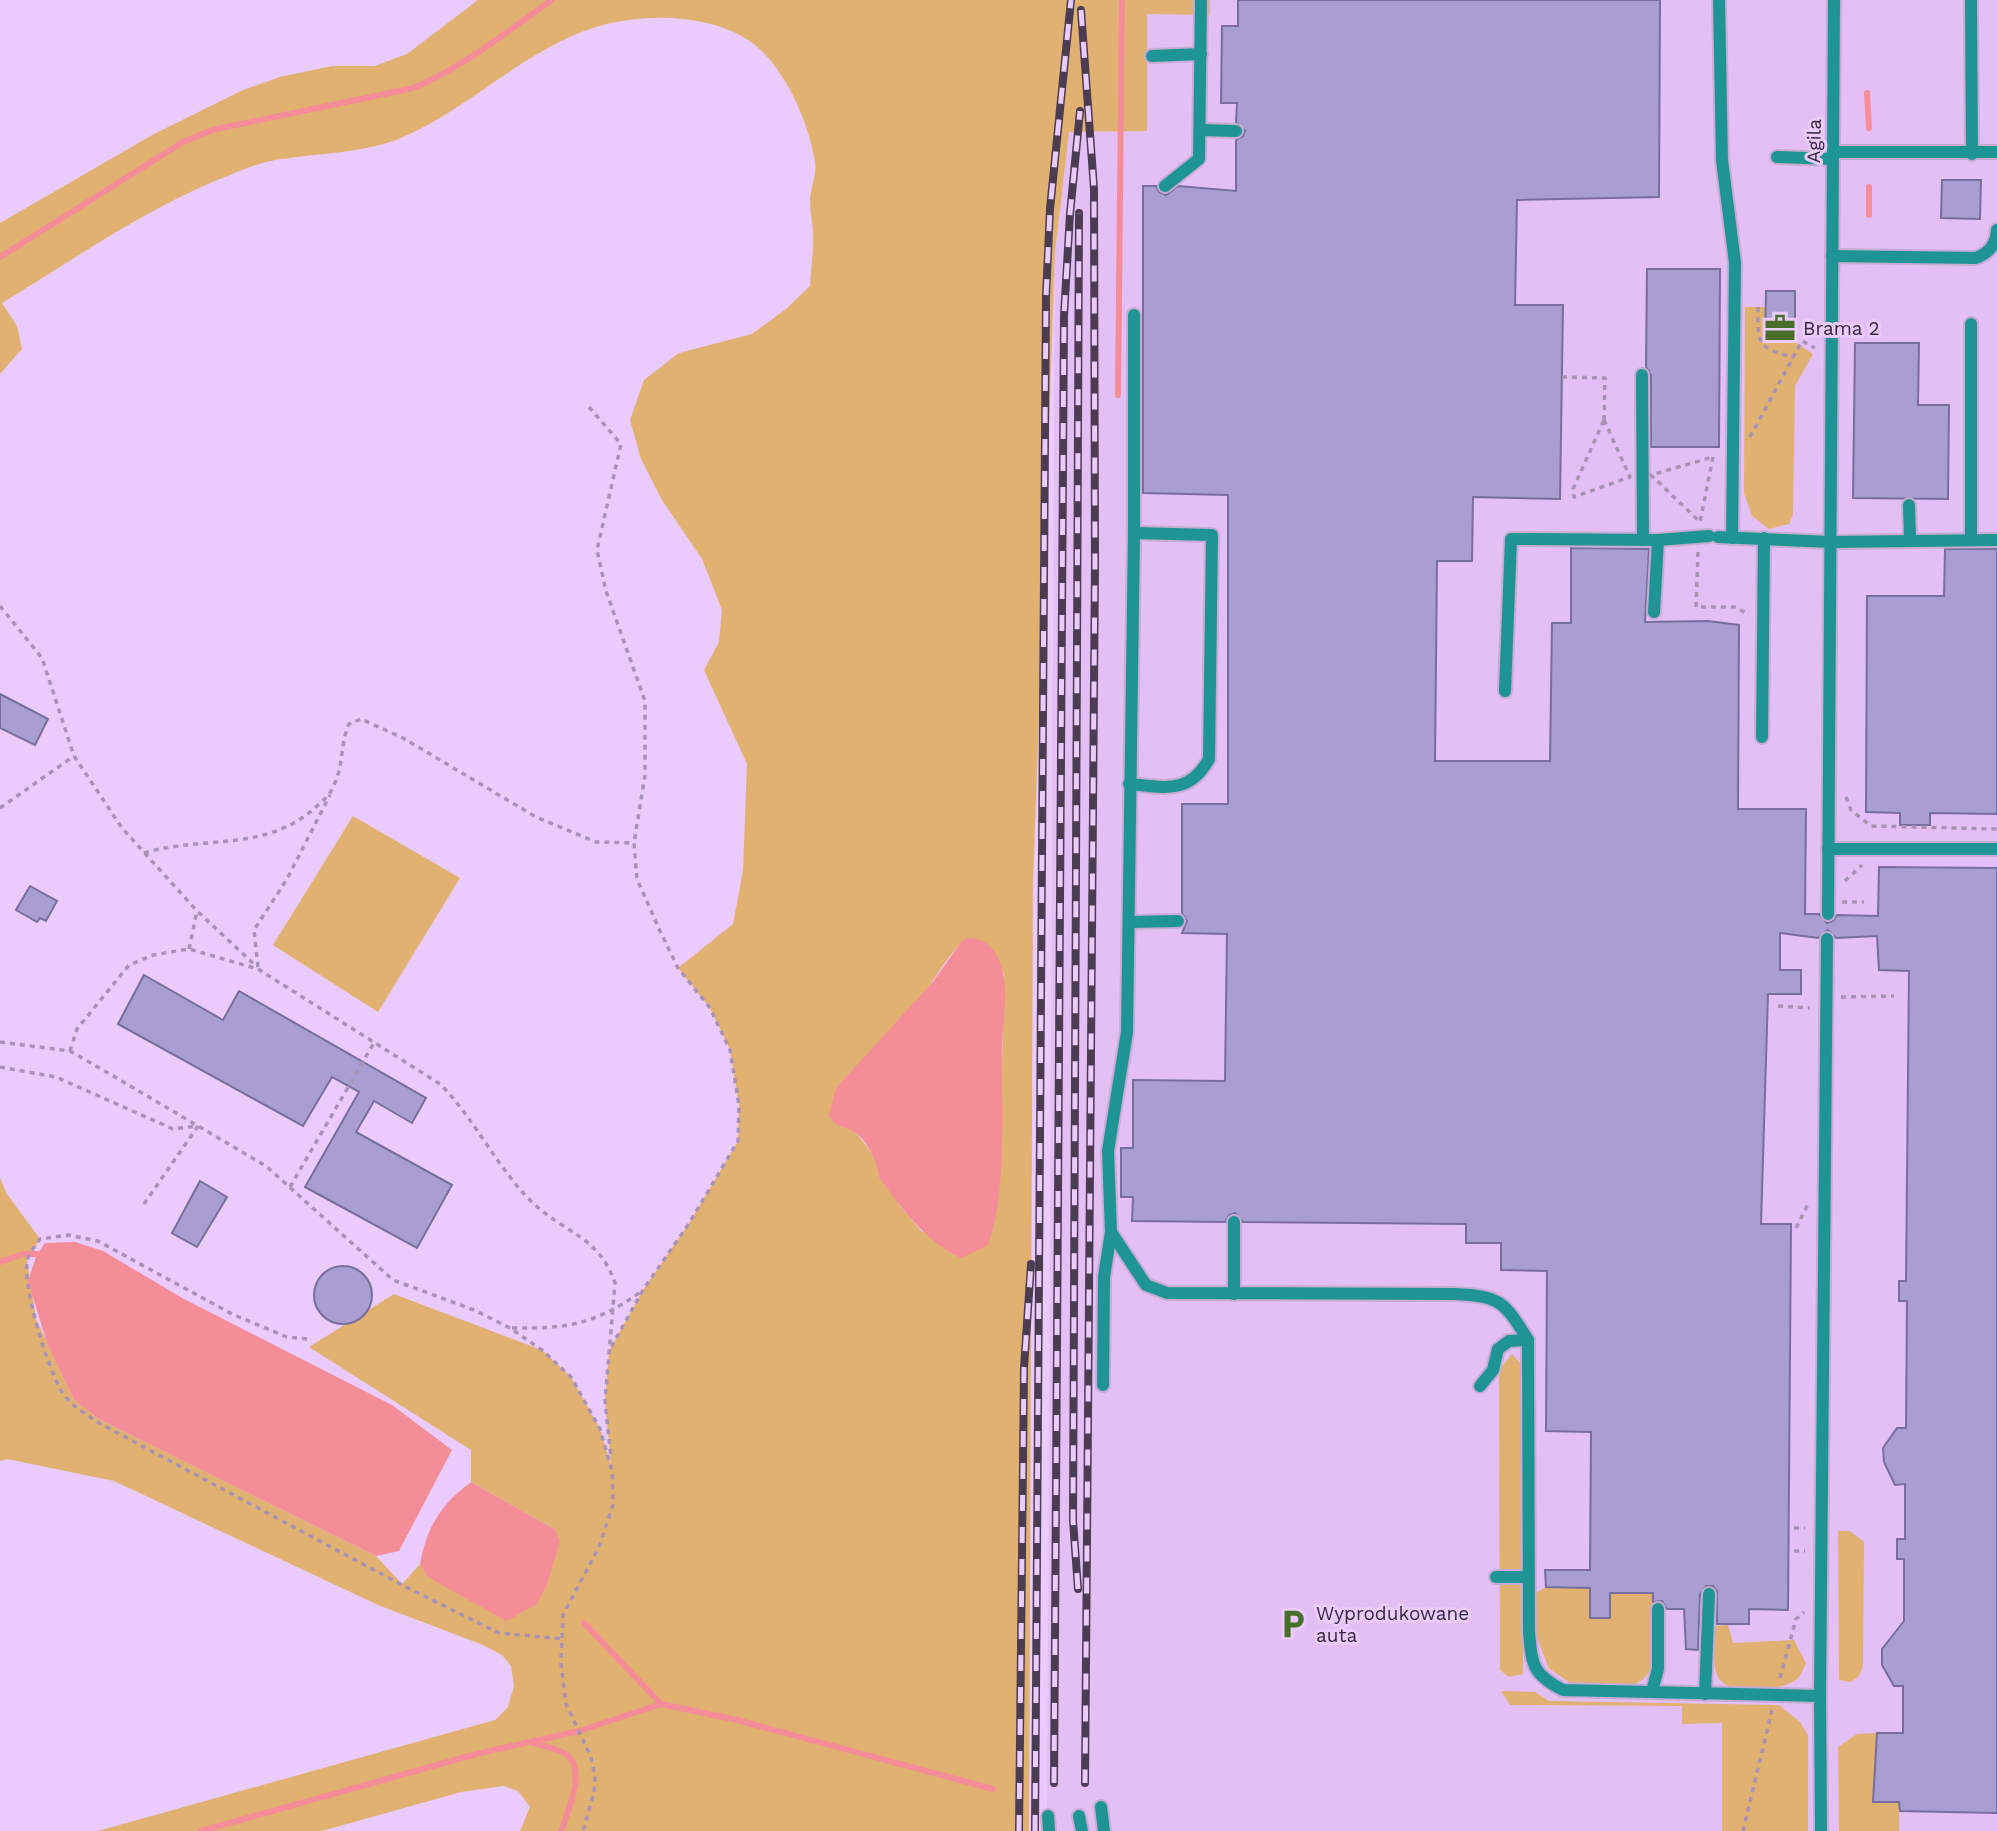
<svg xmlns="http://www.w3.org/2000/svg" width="1997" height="1831" viewBox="0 0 1997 1831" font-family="'Work Sans',sans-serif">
	<rect width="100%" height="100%" fill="#eacbfb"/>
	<polygon fill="#e3bff6" points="1210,0 1997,0 1997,1831 1047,1831 1055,253 1069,132 1146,131 1147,13 1210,15"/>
	<g fill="#e1b171" fill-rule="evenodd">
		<path d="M478,0H1210V15L1147,14V131L1069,132L1055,253L1033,885L1029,1831H520L530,1807L518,1791L503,1786L461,1792L322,1831H98L495,1720L508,1707L514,1686L511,1666L502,1655L483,1645L378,1605L114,1481L7,1459L0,1461V1178L7,1194L40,1239L27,1261L36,1319L74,1400L99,1419L376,1556L402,1584L420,1564L428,1577L554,1529L471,1482V1450L309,1347L394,1294L542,1350L571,1377L600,1429L611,1465L605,1401L609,1351L643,1290L688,1225L738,1141L739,1105L730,1050L710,1008L678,968L733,924L743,870L747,764L704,670L719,642L722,610L702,559L662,500L641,459L630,420L644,380L679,353L752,334L786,309L810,286C811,268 814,250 813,232C812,221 810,210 810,199C811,187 817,173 815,162C809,122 783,62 748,40C705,12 636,13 590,29C520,53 468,110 401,138C364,153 321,153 282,159C265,161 246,168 230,175C149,206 76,258 2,303L17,326L22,349L0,374V223L154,134L243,90L280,77L332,66H375L407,54ZM970,938L998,959L1004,975L999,1193L922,1232L900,1206L869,1149L856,1133C876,1094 935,953 970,938Z"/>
		<polygon points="1745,307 1766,307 1766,342 1795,342 1813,354 1795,386 1793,515 1789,524 1769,529 1752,516 1744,493"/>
		<polygon points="353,816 460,878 378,1012 273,945"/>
		<polygon points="1512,1354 1521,1364 1523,1674 1509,1677 1500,1670 1499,1370"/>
		<polygon points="1838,1531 1850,1531 1864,1542 1863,1667 1858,1677 1851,1682 1839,1680"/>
		<path d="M1546,1587L1590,1588V1618L1610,1593H1653L1650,1670C1640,1692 1600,1693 1578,1686C1568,1683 1558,1674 1549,1669L1534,1629L1535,1593Z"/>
		<path d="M1728,1625L1733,1643L1794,1640L1806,1663C1804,1667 1802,1674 1798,1678C1786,1691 1731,1695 1720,1680C1710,1666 1715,1642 1715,1626Z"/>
		<polygon points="1501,1691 1535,1692 1549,1701 1779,1705 1800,1722 1808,1735 1808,1831 1722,1831 1722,1723 1682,1724 1682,1706 1510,1705"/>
		<polygon points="1877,1733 1873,1802 1899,1802 1899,1831 1839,1831 1838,1747 1857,1734"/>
	</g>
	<g fill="#f58d98">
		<path d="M969,938C989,939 999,954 1003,973C1008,994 1003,1022 1002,1043C1001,1097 1008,1200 987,1246L961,1258C925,1241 902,1209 879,1177C878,1163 868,1142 856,1133C846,1126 834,1128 829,1115L836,1088L932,983L962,941Z"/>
		<polygon points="75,1242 103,1251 184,1299 392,1405 452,1450 399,1551 376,1556 99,1419 74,1400 47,1343 28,1281 37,1254 45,1243"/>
		<path d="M471,1482L554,1529L560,1541L547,1585L537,1604L506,1621L428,1577L420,1564C427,1527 440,1505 471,1482Z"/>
	</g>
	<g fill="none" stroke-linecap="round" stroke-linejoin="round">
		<g stroke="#f58d98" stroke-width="6">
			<polyline points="1867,93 1869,128"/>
			<polyline points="1869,215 1869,187"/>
			<path d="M0,257L183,142L212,130L413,88C463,68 507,31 552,0"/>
			<polyline points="1118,395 1122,0"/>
			<polyline points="0,1262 23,1254 37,1254"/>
			<polyline points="584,1623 661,1704"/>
			<path d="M530,1742C541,1746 558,1748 567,1755C587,1771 567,1813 561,1831"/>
			<polyline points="201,1831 476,1754 579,1731 661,1704 737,1720 993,1789"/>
		</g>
	</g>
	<g fill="#a89ed0" stroke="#786e9e" stroke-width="2">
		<polygon points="1238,0 1660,0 1659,197 1517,200 1515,305 1563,305 1560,499 1473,497 1472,561 1437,561 1435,761 1550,761 1552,623 1571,623 1571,548 1649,549 1645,622 1708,621 1739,625 1738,809 1806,809 1805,914 1819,914 1827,923 1833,921 1837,915 1878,916 1879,867 1997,868 1997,1813 1900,1811 1899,1802 1873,1802 1877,1733 1903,1733 1903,1686 1894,1686 1882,1665 1882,1649 1904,1621 1904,1559 1897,1559 1897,1539 1905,1539 1905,1484 1895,1485 1884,1462 1883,1448 1897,1428 1906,1428 1907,1301 1899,1301 1899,1281 1906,1281 1909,971 1879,970 1877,936 1836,938 1828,930 1818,938 1780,933 1780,970 1801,970 1801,994 1768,994 1761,1224 1791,1224 1788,1610 1749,1609 1749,1624 1717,1624 1717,1591 1713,1586 1706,1586 1700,1594 1698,1650 1686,1649 1684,1609 1667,1609 1662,1601 1653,1602 1653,1593 1610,1593 1610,1618 1590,1618 1590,1588 1546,1587 1545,1570 1590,1570 1591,1432 1546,1431 1547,1271 1501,1270 1501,1243 1466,1243 1466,1224 1243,1222 1235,1213 1229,1215 1225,1222 1132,1221 1133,1197 1121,1197 1121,1148 1133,1148 1133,1080 1225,1081 1227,934 1182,933 1187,921 1182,913 1182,804 1228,804 1228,495 1143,493 1143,186 1156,186 1159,192 1166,195 1178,186 1236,191 1236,140 1243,136 1245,131 1236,122 1237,103 1221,103 1222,26 1238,26"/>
		<polygon points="1942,180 1981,180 1980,219 1941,218"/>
		<polygon points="1647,269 1720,269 1719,447 1651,447 1651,375 1646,367"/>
		<polygon points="1766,291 1795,291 1795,342 1765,342"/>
		<polygon points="1855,343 1919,343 1918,405 1949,405 1948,499 1853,498"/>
		<polygon points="1945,549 1997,549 1997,814 1930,813 1930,825 1900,825 1900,813 1866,812 1867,596 1944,596"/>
		<polygon points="0,694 48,719 35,745 0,728"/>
		<polygon points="30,886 57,901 46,921 40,918 37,922 16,910"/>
		<polygon points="144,975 223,1020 239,991 426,1098 412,1123 374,1101 356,1132 452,1185 417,1248 305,1187 359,1092 332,1077 303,1126 118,1024"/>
		<polygon points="200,1181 227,1197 197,1247 172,1233"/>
		<circle cx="343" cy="1295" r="29"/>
	</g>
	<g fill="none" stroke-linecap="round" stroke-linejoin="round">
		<g stroke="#c6abd5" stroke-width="16">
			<g id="lane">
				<polyline points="1719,0 1722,160 1735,263 1732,538"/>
				<polyline points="1971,0 1972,154"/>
				<polyline points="1152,56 1201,54"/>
				<polyline points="1200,130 1236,131"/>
				<polyline points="1833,152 1997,152"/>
				<polyline points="1777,157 1833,159"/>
				<polyline points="1165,186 1199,159 1201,0"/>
				<path d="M1832,256L1976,258C1989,253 1996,245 1997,230"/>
				<polyline points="1971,324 1971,540"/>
				<polyline points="1642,375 1643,540"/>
				<polyline points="1909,505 1910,539"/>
				<polyline points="1134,533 1134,315"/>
				<polyline points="1718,537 1831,542 1997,540"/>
				<polyline points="1654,612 1658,540"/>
				<polyline points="1505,691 1511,539 1658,540 1709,536"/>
				<polyline points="1762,737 1764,538"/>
				<path d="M1129,784C1165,787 1189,795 1209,759L1212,535L1134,533L1127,1032L1108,1151L1111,1232L1146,1285L1167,1293L1454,1294C1500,1296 1504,1301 1528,1340L1529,1632C1532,1665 1532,1674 1563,1690L1820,1696L1821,1831"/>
				<polyline points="1828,849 1997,849"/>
				<polyline points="1828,914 1834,0"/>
				<polyline points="1130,922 1178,921"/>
				<polyline points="1234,1294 1234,1222"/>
				<polyline points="1103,1385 1104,1277 1111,1232"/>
				<polyline points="1480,1386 1493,1370 1498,1349 1509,1341 1528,1340"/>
				<polyline points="1496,1577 1528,1577"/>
				<polyline points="1652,1691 1658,1669 1658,1609"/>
				<polyline points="1705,1694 1709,1594"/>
				<polyline points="1820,1696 1827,939"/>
				<polyline points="1101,1807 1104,1831"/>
				<polyline points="1048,1816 1049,1831"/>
				<polyline points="1079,1816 1082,1831"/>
			</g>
		</g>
		<g stroke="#aa92b7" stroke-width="3.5" stroke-dasharray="5 5" stroke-linecap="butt">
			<path d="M1758,307C1758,343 1756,348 1793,357"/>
			<polyline points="1562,377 1605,378 1604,420"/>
			<polyline points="589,407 621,444 597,550 606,591 645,701 645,775 634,843"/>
			<polygon points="1604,420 1630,477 1574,497 1573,489"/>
			<polyline points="1750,437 1802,341 1815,348"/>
			<polygon points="1713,457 1700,522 1651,475"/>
			<polyline points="1698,552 1696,607 1736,607 1747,614"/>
			<polyline points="0,606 42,658 74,756 122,828 197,911 257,967"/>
			<polyline points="1846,797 1851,810 1871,826 1997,829"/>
			<polyline points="0,808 74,756"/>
			<path d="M144,853C203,835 267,853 317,806C322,801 328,797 331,791C345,766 339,747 349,724L361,719L403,738L536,817L596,842L634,843L637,879L660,931L678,968L710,1008L730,1050L739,1105L738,1141L688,1225L643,1290L609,1351"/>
			<polyline points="1845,881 1862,865"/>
			<polyline points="1842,902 1864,902"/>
			<polyline points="189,949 197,911"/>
			<polyline points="258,967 254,930 287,879 330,795"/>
			<polyline points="1841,997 1894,996"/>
			<polyline points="1778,1006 1810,1008"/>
			<polyline points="0,1042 70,1051 108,1073 266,1166 393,1280 474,1310 510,1328 542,1350 571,1377 600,1429 612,1471 613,1505 599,1547 563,1615 561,1663 566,1704 591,1757 595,1777 594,1792 583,1831"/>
			<path d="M70,1051L77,1029L129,965L153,955L189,949L258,969L440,1084C476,1120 496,1167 532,1202C564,1233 599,1236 615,1283L605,1401L611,1458"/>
			<polyline points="0,1067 56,1077 173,1129 196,1126"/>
			<polyline points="290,1187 375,1041"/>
			<polyline points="144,1204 198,1126"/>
			<polyline points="1796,1228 1808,1204"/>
			<path d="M512,1328C567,1329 596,1324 642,1291"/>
			<path d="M307,1339L287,1337L232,1314L98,1241L68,1235L40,1239C35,1246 28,1254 27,1262C23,1289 48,1369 62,1392C71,1406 86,1414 99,1423L402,1585L499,1633L564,1639"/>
			<polyline points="1794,1528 1805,1528"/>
			<polyline points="1794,1551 1805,1551"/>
			<polyline points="1780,1678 1796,1619 1804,1612"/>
			<polyline points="1743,1831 1772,1710"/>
		</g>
		<use href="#lane" stroke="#1e9594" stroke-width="12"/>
		<g stroke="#4b3c52" stroke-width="8">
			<g id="rail">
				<polyline points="1081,10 1094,189 1095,564 1085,1783"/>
				<polyline points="1078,1589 1073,1520 1079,213"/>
				<polyline points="1054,1783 1064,316 1070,214 1080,111"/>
				<polyline points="1019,1831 1024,1368 1031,1264"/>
				<polyline points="1035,1831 1046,297 1050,209 1071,0"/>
			</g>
		</g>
		<use href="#rail" stroke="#eacbfb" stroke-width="5" stroke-dasharray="16" stroke-linecap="butt"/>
	</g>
	<defs>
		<g id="office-bare" transform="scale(2.415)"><path d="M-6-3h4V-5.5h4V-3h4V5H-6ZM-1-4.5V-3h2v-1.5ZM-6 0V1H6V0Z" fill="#486f2a" stroke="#eacbfb" stroke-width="2.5" paint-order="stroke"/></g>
		<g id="parking-bare" transform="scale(2.415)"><path d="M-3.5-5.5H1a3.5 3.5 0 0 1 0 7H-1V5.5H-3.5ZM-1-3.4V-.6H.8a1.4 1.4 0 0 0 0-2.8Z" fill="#486f2a" stroke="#eacbfb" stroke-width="2.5" paint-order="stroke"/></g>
	</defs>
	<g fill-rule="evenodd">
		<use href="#office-bare" x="1780" y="328"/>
		<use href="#parking-bare" x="1293" y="1624"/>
	</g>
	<g text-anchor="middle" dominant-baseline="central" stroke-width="6" stroke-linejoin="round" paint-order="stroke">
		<g font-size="19" fill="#36293c" stroke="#eacbfb">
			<text transform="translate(1814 141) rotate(-89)">Agila</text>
		</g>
		<g font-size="19" fill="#36293c" stroke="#eacbfb" text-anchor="start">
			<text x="1803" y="328">Brama 2</text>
			<text x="1316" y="1613">Wyprodukowane<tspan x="1316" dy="22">auta</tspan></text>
		</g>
	</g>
</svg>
